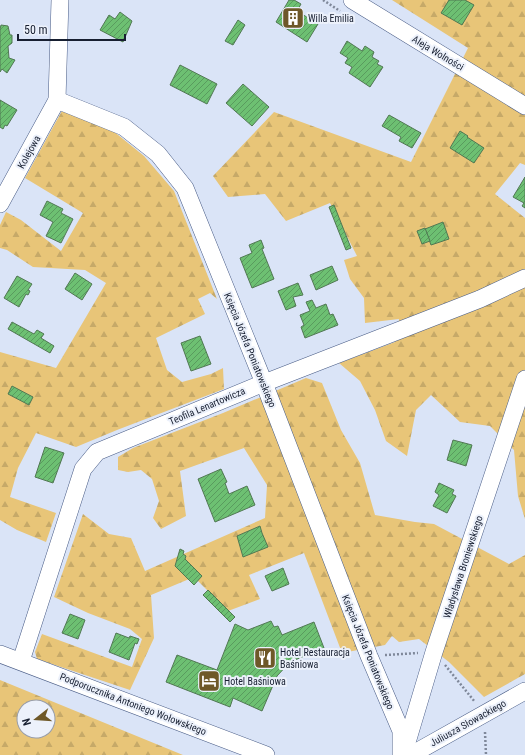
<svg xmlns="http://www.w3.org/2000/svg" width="525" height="755" viewBox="0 0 525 755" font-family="'Roboto Condensed',sans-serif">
	<defs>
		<pattern id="forest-firs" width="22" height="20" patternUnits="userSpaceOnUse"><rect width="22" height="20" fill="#e8c578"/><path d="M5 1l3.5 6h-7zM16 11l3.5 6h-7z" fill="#c6a968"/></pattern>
		<pattern id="building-hatch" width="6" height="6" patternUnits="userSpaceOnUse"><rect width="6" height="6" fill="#6dc072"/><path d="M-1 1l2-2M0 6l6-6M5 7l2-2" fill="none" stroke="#599b5e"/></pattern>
	</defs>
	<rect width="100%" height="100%" fill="#dae4f7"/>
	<g fill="url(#forest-firs)" fill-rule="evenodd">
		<polygon points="392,0 525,0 525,165 520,163 495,194 525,218 525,519 518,496 514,450 490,426 460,422 431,395 416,410 407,456 386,441 375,410 360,381 339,363 395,342 399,319 365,323 364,298 350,279 344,260 357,256 330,203 286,221 265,194 228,197 213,176 274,112 411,162 468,48"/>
		<polygon points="63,109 107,126 144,156 174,191 217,299 210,293 198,299 205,314 156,338 167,370 182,382 211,374 223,368 224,389 117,430 76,447 36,433 18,468 10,497 56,513 46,542 17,530 0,520 0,352 56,368 106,283 85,270 33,267 7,250 0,248 0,225 6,212 21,220 61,251 83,213 25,178"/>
		<polygon points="306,378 322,383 341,430 360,463 375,515 415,522 434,524 509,564 525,555 525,674 484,697 449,662 419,639 399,642 392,636 385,645 342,653 304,553 249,575 260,599 228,611 194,577 151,595 154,638 130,690 37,659 35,652 42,634 132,667 142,639 130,629 88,613 54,597 83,514 109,534 131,538 145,571 265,518 267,485 244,448 180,471 186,516 161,529 153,518 159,501 152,479 141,470 128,472 118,470 118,457 133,448 223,413"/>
		<path d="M0,680L183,755H0ZM24,707H48V731H24Z"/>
	</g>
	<g fill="url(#building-hatch)" stroke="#517853">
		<polygon points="289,0 294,0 301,4 297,11 318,24 307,42 276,22"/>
		<polygon points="449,0 465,0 474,5 462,25 441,13"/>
		<polygon points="120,12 132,21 123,42 100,30 109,15 115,19"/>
		<polygon points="238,20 245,25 233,45 225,41"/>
		<polygon points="1,25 8,26 10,35 12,35 12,43 8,46 9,58 15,60 7,73 2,69 0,72 0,29"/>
		<polygon points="347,41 362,51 365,46 374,52 372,57 379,61 377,64 383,67 370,87 349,73 352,67 345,63 348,58 340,53"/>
		<polygon points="180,65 217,84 207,104 170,85"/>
		<polygon points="243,84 269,107 252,126 226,103"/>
		<polygon points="0,100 17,110 7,126 5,125 3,129 0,127"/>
		<polygon points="389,115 421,133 412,148 399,141 401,137 382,126"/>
		<polygon points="460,131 468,136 467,137 484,148 474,163 450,148"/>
		<polygon points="525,177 525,208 522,206 524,203 513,197"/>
		<polygon points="47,201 63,209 61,213 73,219 61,243 46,236 53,222 40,215"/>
		<polygon points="334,205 351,248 346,250 329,207"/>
		<polygon points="443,222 449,239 431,245 425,229"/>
		<polygon points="425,228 430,241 422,244 417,231"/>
		<polygon points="261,240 264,248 262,249 274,279 252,288 240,258 252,253 249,245"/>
		<polygon points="332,266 338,280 316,290 310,275"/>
		<polygon points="75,273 92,284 82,300 65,289"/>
		<polygon points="17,276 32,284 28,290 30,291 28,295 26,294 19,307 4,298"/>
		<polygon points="298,283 303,295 293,297 296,306 286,310 278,291"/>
		<polygon points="312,300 316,308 326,304 330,315 333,314 338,325 305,338 301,327 304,325 300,315 310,311 306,302"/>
		<polygon points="12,322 34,334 37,330 44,334 41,338 54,346 50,353 8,329"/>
		<polygon points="200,336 211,364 191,371 181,343"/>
		<polygon points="12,386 33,397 29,405 8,394"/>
		<polygon points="453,440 472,445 466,466 447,460"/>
		<polygon points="45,447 64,453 53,483 35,477"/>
		<polygon points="221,469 227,482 225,483 229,494 247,486 255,505 215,522 198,479"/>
		<polygon points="439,483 454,490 452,494 456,496 447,513 433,506 439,495 435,492"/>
		<polygon points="260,526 262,533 268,547 243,557 237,536"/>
		<polygon points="180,549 184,551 183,554 186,556 185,559 202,576 194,585 175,566"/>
		<polygon points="283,568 289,584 272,591 265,576"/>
		<polygon points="208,590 235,617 230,622 203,595"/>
		<polygon points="70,614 85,620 78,639 62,633"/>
		<polygon points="271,621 274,627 278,626 282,635 314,622 324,648 290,662 277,676 262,711 233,698 230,707 166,682 177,655 217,670 235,624 248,630"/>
		<polygon points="116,633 129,638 130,636 139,639 137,644 135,643 129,660 109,652"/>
	</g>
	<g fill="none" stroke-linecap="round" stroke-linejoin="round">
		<g stroke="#495c86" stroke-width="18">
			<g id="minor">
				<polyline points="352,0 525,106"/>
				<polyline points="57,100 124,127 158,154 185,188 264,383 369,656 401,731 401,755"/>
				<polyline points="0,204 57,100 60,0"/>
				<polyline points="0,654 266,755"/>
				<polyline points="21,661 83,469 97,452 264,383 480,299 525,278"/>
				<polyline points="405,749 434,652 525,379"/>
				<polyline points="411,755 525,691"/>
			</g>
		</g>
		<g stroke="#7f889a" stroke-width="2.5" stroke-dasharray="2 2" stroke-linecap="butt">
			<polyline points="323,0 340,11"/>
			<polyline points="385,655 418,653"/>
			<polyline points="445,665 475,702"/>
			<polyline points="485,732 486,755"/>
		</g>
		<use href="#minor" stroke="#fff" stroke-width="17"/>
	</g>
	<defs>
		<g id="building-square" transform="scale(1.15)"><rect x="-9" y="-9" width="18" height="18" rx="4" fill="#6e5828" stroke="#ecf1fb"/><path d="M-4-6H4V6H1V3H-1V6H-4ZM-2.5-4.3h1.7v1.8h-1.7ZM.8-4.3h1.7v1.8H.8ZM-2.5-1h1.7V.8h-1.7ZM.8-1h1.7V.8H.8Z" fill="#fff"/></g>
		<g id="restaurant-square" transform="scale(1.15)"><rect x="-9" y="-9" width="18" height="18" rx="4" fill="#6e5828" stroke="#ecf1fb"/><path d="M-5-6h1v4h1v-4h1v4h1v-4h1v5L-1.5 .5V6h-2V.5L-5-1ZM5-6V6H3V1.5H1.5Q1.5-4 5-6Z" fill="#fff"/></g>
		<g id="hotel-square" transform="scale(1.15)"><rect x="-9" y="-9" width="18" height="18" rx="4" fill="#6e5828" stroke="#ecf1fb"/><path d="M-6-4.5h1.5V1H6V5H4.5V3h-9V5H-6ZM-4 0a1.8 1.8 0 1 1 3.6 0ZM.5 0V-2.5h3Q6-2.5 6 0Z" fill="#fff"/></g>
	</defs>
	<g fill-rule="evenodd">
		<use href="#building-square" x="293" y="18"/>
		<use href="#restaurant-square" x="265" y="658"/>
		<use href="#hotel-square" x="209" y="681"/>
	</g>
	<g text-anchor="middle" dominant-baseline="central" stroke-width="4" stroke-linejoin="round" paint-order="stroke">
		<g font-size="10" fill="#171f31" stroke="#ecf1fb" text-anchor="start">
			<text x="308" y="18">Willa Emilia</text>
			<text x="280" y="652">Hotel Restauracja<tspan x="280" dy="12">Baśniowa</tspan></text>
			<text x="224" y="681">Hotel Baśniowa</text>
		</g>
		<g font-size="10" fill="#171f31" stroke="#ecf1fb">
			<text transform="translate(438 53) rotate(31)">Aleja Wolności</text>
			<text transform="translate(29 152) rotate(-61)">Kolejowa</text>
			<text transform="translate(250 350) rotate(68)">Księcia Józefa Poniatowskiego</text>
			<text transform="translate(207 406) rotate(-23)">Teofila Lenartowicza</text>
			<text transform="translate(463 567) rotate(-72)">Władysława Broniewskiego</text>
			<text transform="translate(368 652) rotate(68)">Księcia Józefa Poniatowskiego</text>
			<text transform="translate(133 704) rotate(21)">Podporucznika Antoniego Wołowskiego</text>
			<text transform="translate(468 723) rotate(-29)">Juliusza Słowackiego</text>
		</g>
	</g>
	<g transform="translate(36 719) rotate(253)"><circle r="19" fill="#ecf1fb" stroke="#979daa"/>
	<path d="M0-3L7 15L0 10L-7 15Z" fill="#6e5828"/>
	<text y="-6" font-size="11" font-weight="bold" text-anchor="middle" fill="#171f31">N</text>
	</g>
	<path d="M18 34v6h107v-6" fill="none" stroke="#171f31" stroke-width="2"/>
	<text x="24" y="34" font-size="12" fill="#171f31" stroke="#ecf1fb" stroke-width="3" paint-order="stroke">50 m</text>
</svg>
